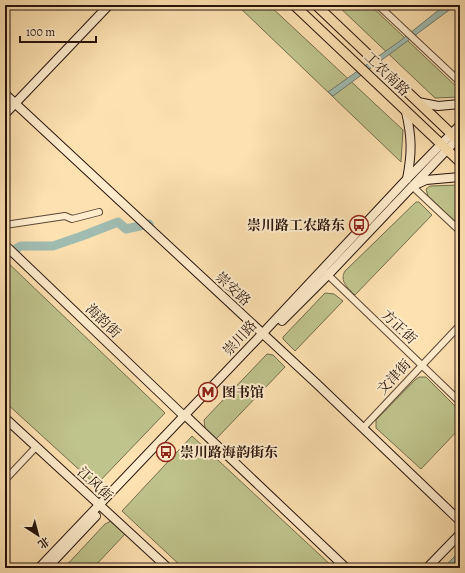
<svg xmlns="http://www.w3.org/2000/svg" width="465" height="573" viewBox="0 0 465 573" font-family="Alegreya,'Noto Serif SC',serif">
	<rect width="100%" height="100%" fill="#fde1b1"/>
	<filter id="stains"><feTurbulence type="fractalNoise" baseFrequency=".005" numOctaves="4"/><feColorMatrix values="0 0 0 0 .2 0 0 0 0 .09 0 0 0 0 .02 0 0 0 .5 -.17"/></filter>
	<radialGradient id="worn" r=".72"><stop offset=".6" stop-color="#630" stop-opacity="0"/><stop offset="1" stop-color="#630" stop-opacity=".3"/></radialGradient>
	<g fill="#bfc38c" stroke="#736c4c">
		<polygon points="237,5 269,5 403,130 401,162"/>
		<polygon points="337,5 370,5 460,90 460,97 435,98"/>
		<polygon points="460,185 460,226 428,196 426,189 430,186"/>
		<path d="M416,202H419L432,215L355,295C348,288 339,281 345,271Z"/>
		<polygon points="5,260 165,413 96,485 5,402"/>
		<polygon points="325,293 334,294 343,301 295,351 283,339 283,337"/>
		<polygon points="267,354 273,355 285,367 216,439 205,428 204,420"/>
		<polygon points="419,377 426,377 460,411 460,428 421,469 376,428 376,420 415,380"/>
		<polygon points="192,436 334,568 183,568 122,511"/>
		<polygon points="111,521 113,522 126,533 93,568 64,568 105,524"/>
	</g>
	<g fill="#a0bcb1" stroke="#70796f">
		<polygon points="445,5 456,5 333,96 328,92 400,41"/>
		<polygon points="460,551 460,562 454,568 443,568"/>
	</g>
	<g fill="none" stroke-linecap="round" stroke-linejoin="round">
		<polyline stroke="#a0bcb1" stroke-width="9" points="5,255 21,246 53,246 82,236 118,222 126,229 149,224"/>
		<g stroke="#5c4735" stroke-width="8">
			<g id="street">
				<polyline points="378,5 460,82"/>
				<polyline points="412,186 460,231"/>
				<polyline points="5,225 65,216 72,219 99,212"/>
				<polyline points="326,273 460,402"/>
				<polyline points="363,428 460,325"/>
				<polyline points="5,480 36,447"/>
			</g>
		</g>
		<g stroke="#27140c" stroke-width="10">
			<g id="secondary">
				<polyline points="5,94 317,384 460,521"/>
				<polyline points="418,102 438,106 460,104"/>
				<path d="M406,112C412,138 412,153 407,179"/>
				<polyline points="5,114 109,5"/>
				<polyline points="415,185 426,180 460,177"/>
				<polyline points="5,245 184,416"/>
				<polyline points="282,321 328,275 460,136"/>
				<polyline points="5,418 168,568"/>
				<polyline points="188,418 346,568"/>
				<polyline points="5,566 7,568"/>
				<polyline points="39,568 262,334 407,179 460,125"/>
				<polyline points="47,568 96,516"/>
				<polyline points="427,568 460,534"/>
			</g>
		</g>
		<g stroke="#27140c" stroke-width="11">
			<g id="primary">
				<polyline points="294,5 460,162"/>
				<polyline points="316,5 460,142"/>
			</g>
		</g>
		<use href="#street" stroke="#feeccc" stroke-width="6"/>
		<use href="#secondary" stroke="#feeccc" stroke-width="8"/>
		<use href="#primary" stroke="#fde1b1" stroke-width="9"/>
	</g>
	<defs>
		<g id="bus-ring" transform="scale(1)"><circle r="9.5" fill="#feeccc" stroke="#8f2418" stroke-width="1.5"/><path d="M-5-6H5V4H4V6H2V4H-2V6H-4V4H-5ZM-3.5-4V0h7V-4ZM-3.5 1.2v1.5H-2V1.2ZM2 1.2v1.5H3.5V1.2Z" fill="#8f2418"/></g>
		<g id="metro-ring" transform="scale(1)"><circle r="9.5" fill="#feeccc" stroke="#8f2418" stroke-width="1.5"/><path d="M-5.5 5V-5H-3L0 0L3-5H5.5V5H3V-.5L0 4L-3-.5V5Z" fill="#8f2418"/></g>
	</defs>
	<g fill-rule="evenodd">
		<use href="#bus-ring" x="359" y="225"/>
		<use href="#metro-ring" x="208" y="392"/>
		<use href="#bus-ring" x="166" y="452"/>
	</g>
	<g text-anchor="middle" dominant-baseline="central" stroke-width="4" stroke-linejoin="round" paint-order="stroke">
		<g font-size="14" fill="#27140c" stroke="#feeccc">
			<text transform="translate(387 74) rotate(44)">工农南路</text>
			<text transform="translate(233 289) rotate(43)">崇安路</text>
			<text transform="translate(103 321) rotate(44)">海韵街</text>
			<text transform="translate(399 327) rotate(44)">方正街</text>
			<text transform="translate(240 338) rotate(-47)">崇川路</text>
			<text transform="translate(394 377) rotate(-47)">文津街</text>
			<text transform="translate(95 484) rotate(43)">江风街</text>
		</g>
		<g font-size="14" font-weight="bold" fill="#27140c" stroke="#feeccc" text-anchor="start">
			<text x="345" y="225" text-anchor="end">崇川路工农路东</text>
			<text x="222" y="392">图书馆</text>
			<text x="180" y="452">崇川路海韵街东</text>
		</g>
	</g>
	<rect width="465" height="573" fill="none" stroke="#fde1b1" stroke-width="20"/>
	<rect x="6" y="6" width="453" height="561" fill="none" stroke="#27140c" stroke-width="2"/>
	<rect x="10" y="10" width="445" height="553" fill="none" stroke="#27140c"/>
	<g transform="translate(38 535) rotate(144)" stroke="#feeccc" stroke-width="3" paint-order="stroke">
	<path d="M0-3L7 15L0 10L-7 15Z" fill="#27140c"/>
	<text y="-6" font-size="11" font-weight="bold" text-anchor="middle" fill="#27140c">北</text>
	</g>
	<path d="M20 36v6h76v-6" fill="none" stroke="#27140c" stroke-width="2"/>
	<text x="26" y="36" font-size="12" fill="#27140c" stroke="#feeccc" stroke-width="3" paint-order="stroke">100 m</text>
	<rect width="100%" height="100%" filter="url(#stains)"/>
	<rect width="100%" height="100%" fill="url(#worn)"/>
</svg>
